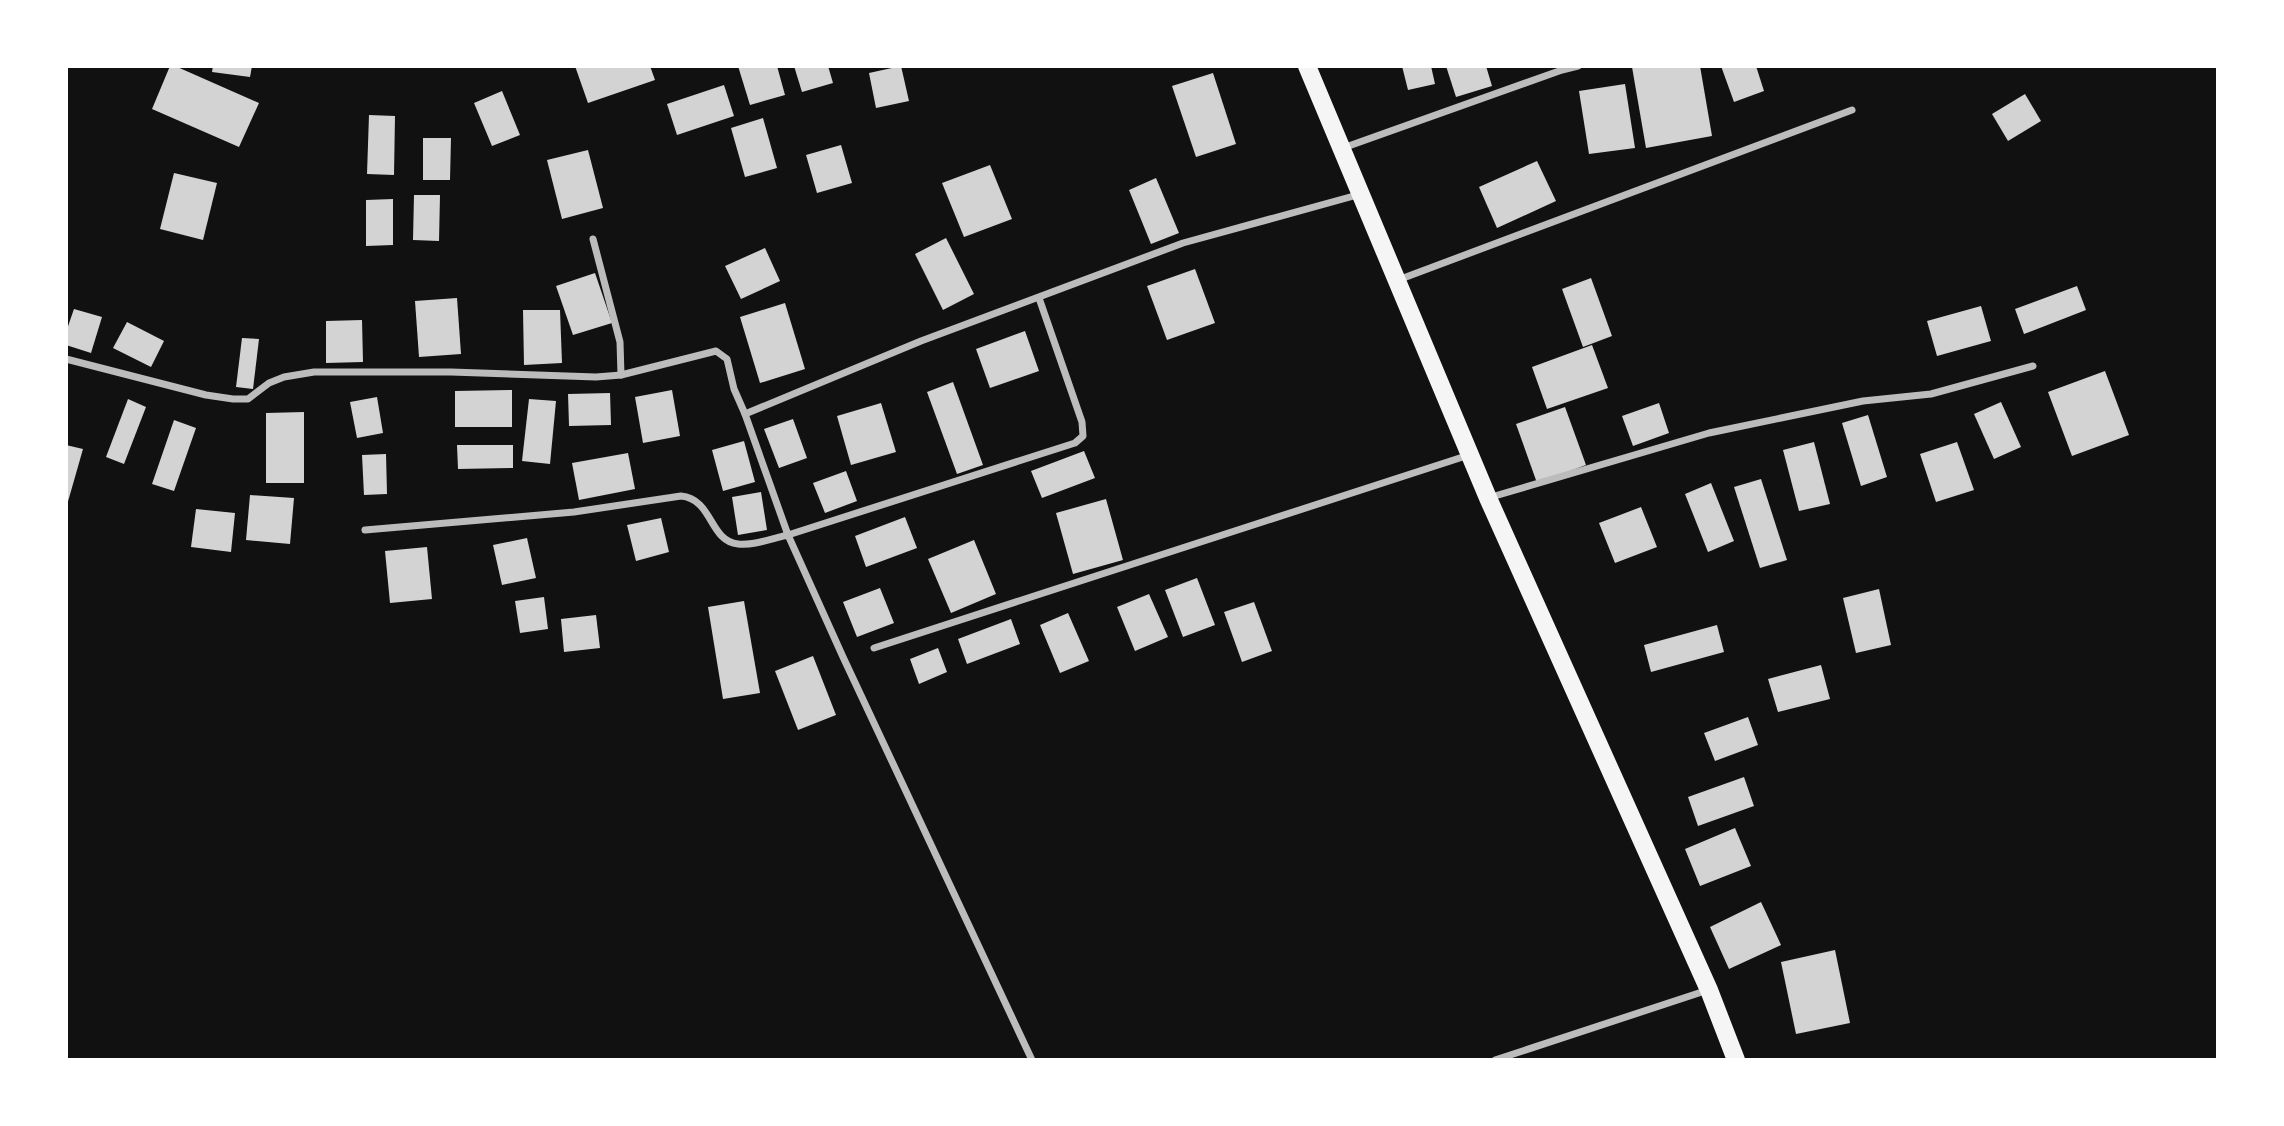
<svg xmlns="http://www.w3.org/2000/svg" width="2284" height="1126" viewBox="0 0 2284 1126" font-family="Helvetica,sans-serif">
	<rect width="100%" height="100%" fill="#111"/>
	<g fill="#d3d3d3">
		<polygon points="170,66 175,66 259,103 239,147 152,109"/>
		<polygon points="213,66 252,66 250,77 212,72"/>
		<polygon points="575,66 650,66 655,80 588,103"/>
		<polygon points="738,66 777,66 785,95 750,105"/>
		<polygon points="794,66 828,66 833,83 802,92"/>
		<polygon points="901,66 909,101 876,108 869,73"/>
		<polygon points="1402,66 1431,66 1435,84 1408,90"/>
		<polygon points="1446,66 1486,66 1492,86 1456,97"/>
		<polygon points="1700,66 1712,136 1646,148 1632,67"/>
		<polygon points="1721,66 1756,66 1764,91 1734,102"/>
		<polygon points="1213,73 1236,144 1196,157 1172,86"/>
		<polygon points="1625,84 1635,148 1589,154 1579,91"/>
		<polygon points="724,85 734,116 677,135 667,104"/>
		<polygon points="502,91 520,135 492,146 474,103"/>
		<polygon points="2025,94 2041,121 2008,141 1992,114"/>
		<polygon points="369,115 395,116 394,175 367,174"/>
		<polygon points="763,118 777,168 745,177 731,128"/>
		<polygon points="423,138 451,138 450,180 423,180"/>
		<polygon points="841,145 852,183 817,193 806,155"/>
		<polygon points="588,150 603,208 562,219 547,160"/>
		<polygon points="1537,161 1556,201 1497,228 1479,187"/>
		<polygon points="990,165 1012,219 964,237 942,183"/>
		<polygon points="174,173 217,183 203,240 160,229"/>
		<polygon points="1156,178 1179,233 1151,244 1129,190"/>
		<polygon points="414,195 440,195 439,241 413,240"/>
		<polygon points="393,199 393,245 366,246 366,200"/>
		<polygon points="946,238 974,294 943,310 915,254"/>
		<polygon points="765,248 780,281 741,299 725,266"/>
		<polygon points="1195,269 1215,323 1167,340 1147,286"/>
		<polygon points="595,273 612,323 573,335 556,286"/>
		<polygon points="1591,278 1612,336 1583,347 1562,289"/>
		<polygon points="2077,286 2086,310 2024,334 2015,309"/>
		<polygon points="457,298 461,354 419,357 415,301"/>
		<polygon points="785,303 805,369 760,383 740,317"/>
		<polygon points="1981,306 1991,341 1937,356 1927,321"/>
		<polygon points="74,309 102,317 91,353 66,345 66,332"/>
		<polygon points="523,310 560,310 562,363 524,365"/>
		<polygon points="362,320 363,362 326,363 326,321"/>
		<polygon points="127,322 164,341 151,367 113,348"/>
		<polygon points="1025,331 1039,371 990,388 976,349"/>
		<polygon points="242,338 259,339 253,389 236,387"/>
		<polygon points="1592,345 1608,388 1547,409 1532,367"/>
		<polygon points="2105,371 2129,435 2072,456 2048,392"/>
		<polygon points="953,382 983,465 957,474 927,392"/>
		<polygon points="512,390 512,427 455,427 455,391"/>
		<polygon points="672,390 680,436 643,443 635,397"/>
		<polygon points="610,393 611,425 569,426 568,394"/>
		<polygon points="377,397 383,433 357,438 350,402"/>
		<polygon points="128,399 146,407 124,464 106,457"/>
		<polygon points="529,399 556,401 550,464 522,461"/>
		<polygon points="2001,402 2021,447 1994,459 1974,414"/>
		<polygon points="881,403 896,452 851,465 837,416"/>
		<polygon points="1659,403 1669,433 1633,446 1622,416"/>
		<polygon points="1565,407 1586,465 1537,483 1516,424"/>
		<polygon points="304,412 304,483 266,483 266,413"/>
		<polygon points="1868,415 1887,477 1861,486 1842,423"/>
		<polygon points="793,419 807,458 779,468 764,429"/>
		<polygon points="174,420 196,428 174,491 152,484"/>
		<polygon points="744,441 755,482 723,491 712,450"/>
		<polygon points="1814,442 1830,504 1799,511 1783,450"/>
		<polygon points="1957,442 1974,490 1936,502 1920,454"/>
		<polygon points="66,445 83,449 67,505 66,505"/>
		<polygon points="457,445 513,445 513,468 458,469"/>
		<polygon points="1084,451 1095,478 1042,498 1031,471"/>
		<polygon points="628,453 635,489 579,500 572,463"/>
		<polygon points="386,454 387,494 364,495 362,455"/>
		<polygon points="846,471 857,501 825,513 813,483"/>
		<polygon points="1761,479 1787,560 1760,568 1734,487"/>
		<polygon points="1711,483 1734,541 1708,552 1685,494"/>
		<polygon points="761,492 767,530 738,535 732,497"/>
		<polygon points="250,495 294,498 290,544 246,540"/>
		<polygon points="1106,499 1123,560 1073,574 1056,513"/>
		<polygon points="1641,507 1657,547 1615,563 1599,523"/>
		<polygon points="196,509 235,513 231,552 191,547"/>
		<polygon points="905,517 917,548 866,567 855,536"/>
		<polygon points="661,518 669,552 636,561 627,525"/>
		<polygon points="527,538 536,578 502,585 493,545"/>
		<polygon points="974,540 996,594 951,613 928,559"/>
		<polygon points="427,547 432,599 390,603 385,551"/>
		<polygon points="1197,578 1215,625 1183,637 1165,590"/>
		<polygon points="880,588 894,623 857,637 843,602"/>
		<polygon points="1879,589 1891,645 1856,653 1843,598"/>
		<polygon points="1149,594 1168,637 1135,651 1117,607"/>
		<polygon points="544,597 548,629 520,633 515,601"/>
		<polygon points="744,601 760,693 723,699 708,607"/>
		<polygon points="1254,602 1272,651 1242,662 1224,612"/>
		<polygon points="1068,613 1089,661 1060,673 1040,625"/>
		<polygon points="596,615 600,648 564,652 561,619"/>
		<polygon points="1011,619 1020,644 967,664 958,639"/>
		<polygon points="1717,625 1724,652 1651,672 1644,645"/>
		<polygon points="938,648 947,672 919,684 910,659"/>
		<polygon points="813,656 836,715 798,730 775,671"/>
		<polygon points="1821,665 1830,699 1778,712 1768,679"/>
		<polygon points="1748,717 1758,745 1715,761 1704,733"/>
		<polygon points="1744,777 1754,806 1698,826 1688,797"/>
		<polygon points="1735,828 1751,866 1700,886 1685,849"/>
		<polygon points="1761,902 1781,945 1729,969 1710,927"/>
		<polygon points="1835,950 1850,1023 1796,1034 1781,962"/>
	</g>
	<g fill="none" stroke-linecap="round" stroke-linejoin="round">
		<g stroke="#bcbcbc" stroke-width="7">
			<polyline points="1343,148 1562,70 1578,66"/>
			<polyline points="593,239 620,342 621,375"/>
			<polyline points="1398,280 1852,110"/>
			<polyline points="66,359 206,395 233,399 248,399 269,383 284,377 314,372 451,372 596,377 621,375 716,351 727,359 734,389 745,414 921,341 1183,243 1361,194"/>
			<polyline points="745,414 788,535 843,657 1032,1060"/>
			<polyline points="1488,498 1709,433 1863,401 1931,394 2033,366"/>
			<path d="M365,530L574,512L681,496C713,499 709,541 738,544C754,546 773,538 788,535L1075,443L1083,436L1082,422L1039,298"/>
			<polyline points="874,648 1469,455"/>
			<polyline points="1495,1060 1708,990"/>
		</g>
		<polyline stroke="#f5f5f5" stroke-width="18" points="1307,66 1488,498 1709,990 1736,1060"/>
	</g>
	<rect width="2284" height="1126" fill="none" stroke="#ffffff" stroke-width="136"/>
</svg>
